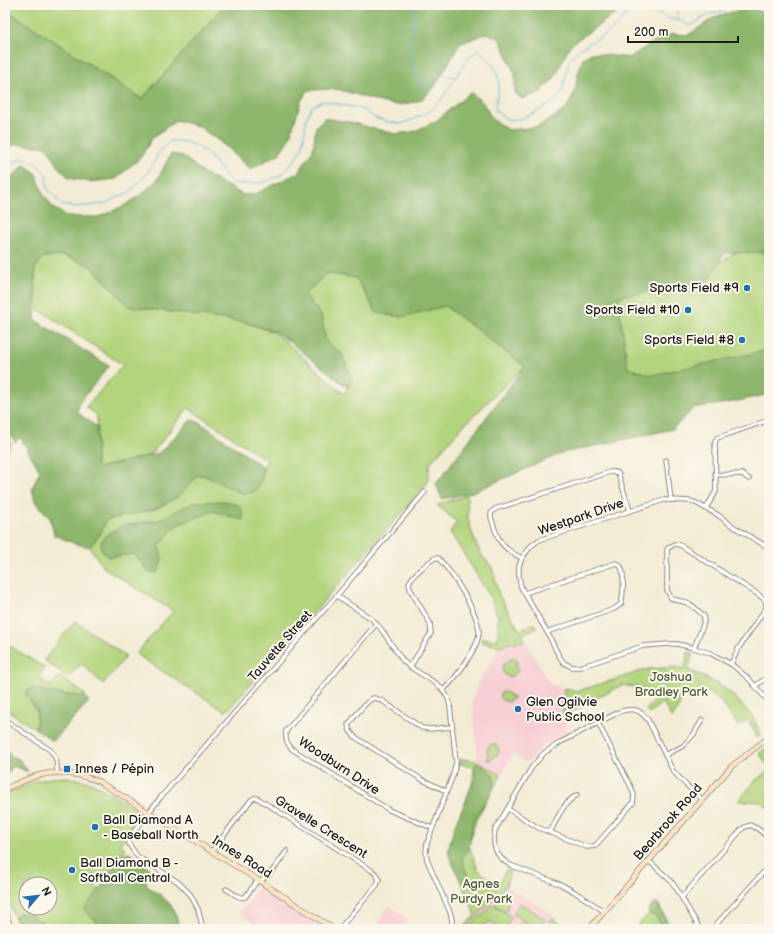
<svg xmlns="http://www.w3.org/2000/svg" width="774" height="934" viewBox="0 0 774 934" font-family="'Balsamiq Sans',sans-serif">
	<rect width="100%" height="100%" fill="#fbf7ec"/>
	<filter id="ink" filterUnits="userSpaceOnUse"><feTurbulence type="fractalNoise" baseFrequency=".025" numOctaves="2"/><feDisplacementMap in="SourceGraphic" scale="8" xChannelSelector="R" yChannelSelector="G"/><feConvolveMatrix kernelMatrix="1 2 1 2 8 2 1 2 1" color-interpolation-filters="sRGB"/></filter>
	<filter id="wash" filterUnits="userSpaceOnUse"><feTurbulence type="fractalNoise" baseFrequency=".012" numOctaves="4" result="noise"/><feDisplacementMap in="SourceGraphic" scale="16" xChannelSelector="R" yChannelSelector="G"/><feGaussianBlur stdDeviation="0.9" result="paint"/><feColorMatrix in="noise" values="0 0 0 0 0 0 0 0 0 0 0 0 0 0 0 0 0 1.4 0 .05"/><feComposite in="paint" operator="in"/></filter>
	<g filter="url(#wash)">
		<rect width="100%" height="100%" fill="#f3ecd5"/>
		<g fill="#f7cfd4">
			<polygon points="525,640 550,684 564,688 563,716 569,732 551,741 543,746 536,753 527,763 513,754 501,775 477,761 477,750 472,702 478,683 494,658 497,646"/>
			<polygon points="506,886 554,915 543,929 465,929"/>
			<polygon points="259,887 324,929 262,929 239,913"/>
			<polygon points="389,906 407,918 406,922 401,926 406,929 375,929 382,919 380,917"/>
		</g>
		<g fill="#b2d47d" stroke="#67784c" fill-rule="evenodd">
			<polygon points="5,5 227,5 222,8 142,99 5,9"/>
			<polygon points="769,227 769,357 650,383 622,370 609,288 697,280"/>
			<polygon points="66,256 92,267 129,306 244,322 276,333 344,394 352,380 342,354 326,342 321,315 305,295 326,273 356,278 377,313 401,317 445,306 525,366 464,425 430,463 427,484 226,712 136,654 173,611 103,567 90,547 101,532 106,520 155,509 179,496 198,475 262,478 263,467 267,460 188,408 153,452 144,457 99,468 96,465 97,415 86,407 123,365 52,318 37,309 35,268 43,257"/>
			<polygon points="5,425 9,428 11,445 5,454"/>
			<polygon points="467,495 468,519 475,542 482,556 492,567 499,595 520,631 534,623 537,627 522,635 525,640 497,646 481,642 482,638 498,640 498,617 490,596 450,532 457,522 437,505"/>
			<polygon points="75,621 126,656 111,675 103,684 82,664 75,669 69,678 44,660"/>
			<polygon points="5,643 45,668 38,677 51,686 59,676 86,695 84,697 60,694 25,693 37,711 36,729 5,709"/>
			<polygon points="688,652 693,653 688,670 696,673 722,686 734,696 752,716 761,734 757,737 748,719 738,726 723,704 708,692 684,696 672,719 663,702 649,713 646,710 658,697 646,689 622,685 563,716 564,688 578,691 648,669 676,667 684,669"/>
			<path d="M513,658H515L518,663L516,664L518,670C512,681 500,677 503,665Z"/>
			<polygon points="503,692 508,693 510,696 513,697 513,698 508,702 502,700 499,697 500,694"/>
			<polygon points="493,744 496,745 498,748 499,753 490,760 488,761 487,748 490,745"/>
			<polygon points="768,747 769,749 769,767 759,753"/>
			<polygon points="461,759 477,761 501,775 476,820 469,845 478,870 498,886 506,870 510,871 506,886 465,929 459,929 459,927 464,927 475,915 448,851 471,787 477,767 460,764"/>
			<polygon points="769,771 769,809 761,802 738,801 757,779"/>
			<path d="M67,777L85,781L95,784L139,811L140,817L120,844L126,849L95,886L99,890L97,922L91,929H19L5,892V795L35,781L51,778ZM26,884H50V908H26Z"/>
			<polygon points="501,896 509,902 507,907 508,908 505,911 495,905"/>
			<path d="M520,903L545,919L538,929L529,924L533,928L532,929H517C519,924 521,924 526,923L513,914Z"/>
			<polygon points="658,903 671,929 635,929"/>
			<path d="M492,904L512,917L504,929C493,925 491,916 482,929H471L469,928L479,917L484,914Z"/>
			<polygon points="552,918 569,929 563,929 549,921"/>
		</g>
		<g fill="#8db66c" stroke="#546944">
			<polygon points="227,5 631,5 609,18 570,45 555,77 541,92 522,99 515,93 515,74 500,39 487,33 460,44 433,89 420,101 398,105 384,103 337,89 308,90 301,101 290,137 279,154 250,169 224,145 200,127 177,120 153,137 141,157 116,179 91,182 69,178 60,169 47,147 15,144 5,152 5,9 142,99 222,8"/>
			<polygon points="753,8 769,16 769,269 765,252 725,253 711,277 706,281 618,297 628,368 652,375 769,350 769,394 733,402 694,408 673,429 562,453 473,492 442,499 436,484 525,366 445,306 401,317 377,313 356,278 326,273 305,295 321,315 326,342 342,354 352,379 347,387 277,332 244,322 128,306 92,267 66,256 43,257 35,268 35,320 109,366 79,403 77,412 97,427 96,465 99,468 159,453 191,420 199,422 263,467 262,478 256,491 243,494 203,475 198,475 179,496 155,509 106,520 101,532 90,547 76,544 54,535 50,518 35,501 32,488 40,471 20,437 15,443 9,428 5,425 5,204 12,177 24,165 36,173 43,194 53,208 68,217 98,217 124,206 141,195 157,180 171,154 183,156 202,172 243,195 255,194 298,173 313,150 316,126 324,118 349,122 395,134 413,132 436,121 471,92 483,103 493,120 509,130 537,127 553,118 567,108 575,91 578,74 583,58 592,53 629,58 650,44 672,34 688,35 717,16 740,10"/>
			<polygon points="225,501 238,505 242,510 243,520 213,511 175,526 159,546 162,560 158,572 148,572 135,554 108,557 101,549 101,542 108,534 122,526 159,520 194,502"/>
			<polygon points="32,688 60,694 84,697 89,701 53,741 36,729 37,711 25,693"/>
			<polygon points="5,750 8,751 10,756 19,759 28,771 26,771 13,766 5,777"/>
			<path d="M476,764H479L481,765L493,775C499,791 478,808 473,822C470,831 472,841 468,850C467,854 463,856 462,860L468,877L466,882H461L449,856V846L457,819L467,799L468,794L473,783L474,766Z"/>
			<path d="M129,853L149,868L150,874L146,882L147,886L159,894L170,904L176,915L179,929H91L97,922L84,910C89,902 96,895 101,887C108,877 116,856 129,853Z"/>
			<polygon points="655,903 657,904 666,920 670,929 662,929 662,926 656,916 652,915 648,912 650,907"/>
			<polygon points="19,913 28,913 39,921 42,920 39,929 20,929 15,917"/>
		</g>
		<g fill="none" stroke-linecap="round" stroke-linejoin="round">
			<g stroke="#62b0dc" stroke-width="1">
				<polyline points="415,5 414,22 409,49 414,71 419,84 424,89 427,88 439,75 455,77"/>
				<path d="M675,5C678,8 677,15 678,20"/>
				<polyline points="755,5 762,10 769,13"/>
				<path d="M5,168L10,163L23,158L35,163L46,174L47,188L62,205L77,207L104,204L129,192L142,180L152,166L160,150L171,141L186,142L198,147L209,155L232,183L249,184L266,182L281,175L294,161L302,148L305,131L306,118L312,106L323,101L362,109L375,118L388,122L401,124L416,118L429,112L441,100L469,57L479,50C491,62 502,72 498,92C497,99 495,102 495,110L508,120L520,119L532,114L555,101L563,90L565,78L569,61L579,49L606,34L618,25L626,14L640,10L656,12L666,18L678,20L690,26L710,14L723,11L729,5"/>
			</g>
		</g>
	</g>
	<g filter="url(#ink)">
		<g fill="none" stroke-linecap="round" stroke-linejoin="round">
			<g stroke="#888478" stroke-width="5.5">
				<g id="street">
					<polyline points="666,460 671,500"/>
					<polyline points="715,475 742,474 749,479"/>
					<polyline points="706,508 714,495 716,491 715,442 717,438 769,420"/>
					<polyline points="769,548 731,525 718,515 694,502 689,501 671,500 664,500 630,511 539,540 531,546 522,558 519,566 519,577 521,587 547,632 559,656 564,663 572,667 580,667 643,646 669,644 677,644 694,648 710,653 731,664 748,678 769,702"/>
					<path d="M522,558C500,548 497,538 491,517V513L495,509L610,472H614L618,473L630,511"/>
					<path d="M525,593L616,563C618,564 620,565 621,567C625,574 623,597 621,604L614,609L547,632"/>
					<polyline points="337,596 372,619 381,629 403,661 410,667 437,684 443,690 448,698 450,706 456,762 453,775 427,843 426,852 427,860 450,912 452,920 452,929"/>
					<path d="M376,624L286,731C285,740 287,743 292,749L389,810L432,828"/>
					<path d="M694,648L703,625L704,620V616L693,606L685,602L676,600L671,598L667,590V550L668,548L675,544L680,545L759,595C764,599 767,601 766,608L738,649L731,664"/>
					<path d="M410,667L431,633L430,623L410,589C410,587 409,584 409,583C411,576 430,561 435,558H438C452,572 479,613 479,633C478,648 455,680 443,690"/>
					<polyline points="755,686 769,676"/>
					<path d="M5,720L50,750C57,758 57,762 57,772"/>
					<polyline points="665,755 683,746 694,734 702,720"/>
					<path d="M446,791L421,779L355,737L350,731L348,725C353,719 367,699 374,698C376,698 379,700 381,700L422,728L430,729L452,727"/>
					<polyline points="508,809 539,828 587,847 595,846 633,803 634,795 631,787 598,723"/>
					<path d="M550,833C557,818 563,803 577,795"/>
					<polyline points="212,851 251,800 254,798 257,798 371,870 376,874 379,879 377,885 339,929"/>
					<polyline points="649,861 671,881 676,888 700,929"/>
					<polyline points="260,882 273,870 287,851"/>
					<path d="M226,889C232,892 238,899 245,897L258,880"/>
					<polyline points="682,897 743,828 750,825 758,829 769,838"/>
					<path d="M604,911L573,891L562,885L510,865C495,856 492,846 495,830L532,767L544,753L561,742L619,712C633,707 639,709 648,720L673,771L685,784L702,799"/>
					<polyline points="203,929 198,909 190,894 178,882 137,856 129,844 128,839 160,798 339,593 425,492"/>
					<polyline points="712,929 769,866"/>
				</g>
			</g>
			<g stroke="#888478" stroke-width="6">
				<g id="secondary">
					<path d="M5,789C16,784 28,778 40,775C60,770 79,774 98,781L250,875L334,929"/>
					<polyline points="5,911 11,929"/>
					<polyline points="589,929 732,766 769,737"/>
				</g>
			</g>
			<use href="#street" stroke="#fff" stroke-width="3.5"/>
			<use href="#secondary" stroke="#fee4c6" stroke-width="4.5"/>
		</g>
	</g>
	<g fill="#1f6fb2" stroke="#fbf7ec" stroke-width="1.5">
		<circle cx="747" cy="288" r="4"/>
		<circle cx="688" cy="310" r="4"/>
		<circle cx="742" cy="340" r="4"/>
		<circle cx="518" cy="709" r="4"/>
		<rect x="63" y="765" width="8" height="8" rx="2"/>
		<circle cx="95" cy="827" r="4"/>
		<circle cx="72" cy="870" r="4"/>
	</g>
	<g text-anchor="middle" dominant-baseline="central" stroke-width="4" stroke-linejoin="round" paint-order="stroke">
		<g font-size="13" fill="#1c1c1c" stroke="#fbf7ec" text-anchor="start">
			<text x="739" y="288" text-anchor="end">Sports Field #9</text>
			<text x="680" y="310" text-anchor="end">Sports Field #10</text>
			<text x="734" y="340" text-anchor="end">Sports Field #8</text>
			<text x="526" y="702">Glen Ogilvie<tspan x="526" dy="15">Public School</tspan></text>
			<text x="75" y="769">Innes / Pépin</text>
			<text x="103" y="820">Ball Diamond A<tspan x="103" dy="15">- Baseball North</tspan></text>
			<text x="80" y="863">Ball Diamond B -<tspan x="80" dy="15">Softball Central</tspan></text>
		</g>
		<g font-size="13" fill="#1c1c1c" stroke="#fbf7ec">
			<text transform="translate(581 517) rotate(-19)">Westpark Drive</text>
			<text transform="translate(280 646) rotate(-49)">Tauvette Street</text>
			<text transform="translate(339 766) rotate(33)">Woodburn Drive</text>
			<text transform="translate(668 822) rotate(-49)">Bearbrook Road</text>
			<text transform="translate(321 827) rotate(32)">Gravelle Crescent</text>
			<text transform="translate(242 857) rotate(32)">Innes Road</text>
		</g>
		<g font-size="13" fill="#505c3e" stroke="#fbf7ec">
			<text x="671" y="677">Joshua<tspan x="671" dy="15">Bradley Park</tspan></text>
			<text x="481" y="884">Agnes<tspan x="481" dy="15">Purdy Park</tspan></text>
		</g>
	</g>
	<rect width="774" height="934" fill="none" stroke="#fbf7ec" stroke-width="20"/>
	<g transform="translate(38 896) rotate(62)"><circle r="19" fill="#fbf7ec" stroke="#a29f99"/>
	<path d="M0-3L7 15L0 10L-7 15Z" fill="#1f6fb2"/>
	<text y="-6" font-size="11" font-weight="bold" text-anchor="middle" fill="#1c1c1c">N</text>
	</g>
	<path d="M628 36v6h110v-6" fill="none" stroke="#1c1c1c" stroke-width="2"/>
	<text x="634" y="36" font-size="12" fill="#1c1c1c" stroke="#fbf7ec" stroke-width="3" paint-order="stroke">200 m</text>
</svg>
